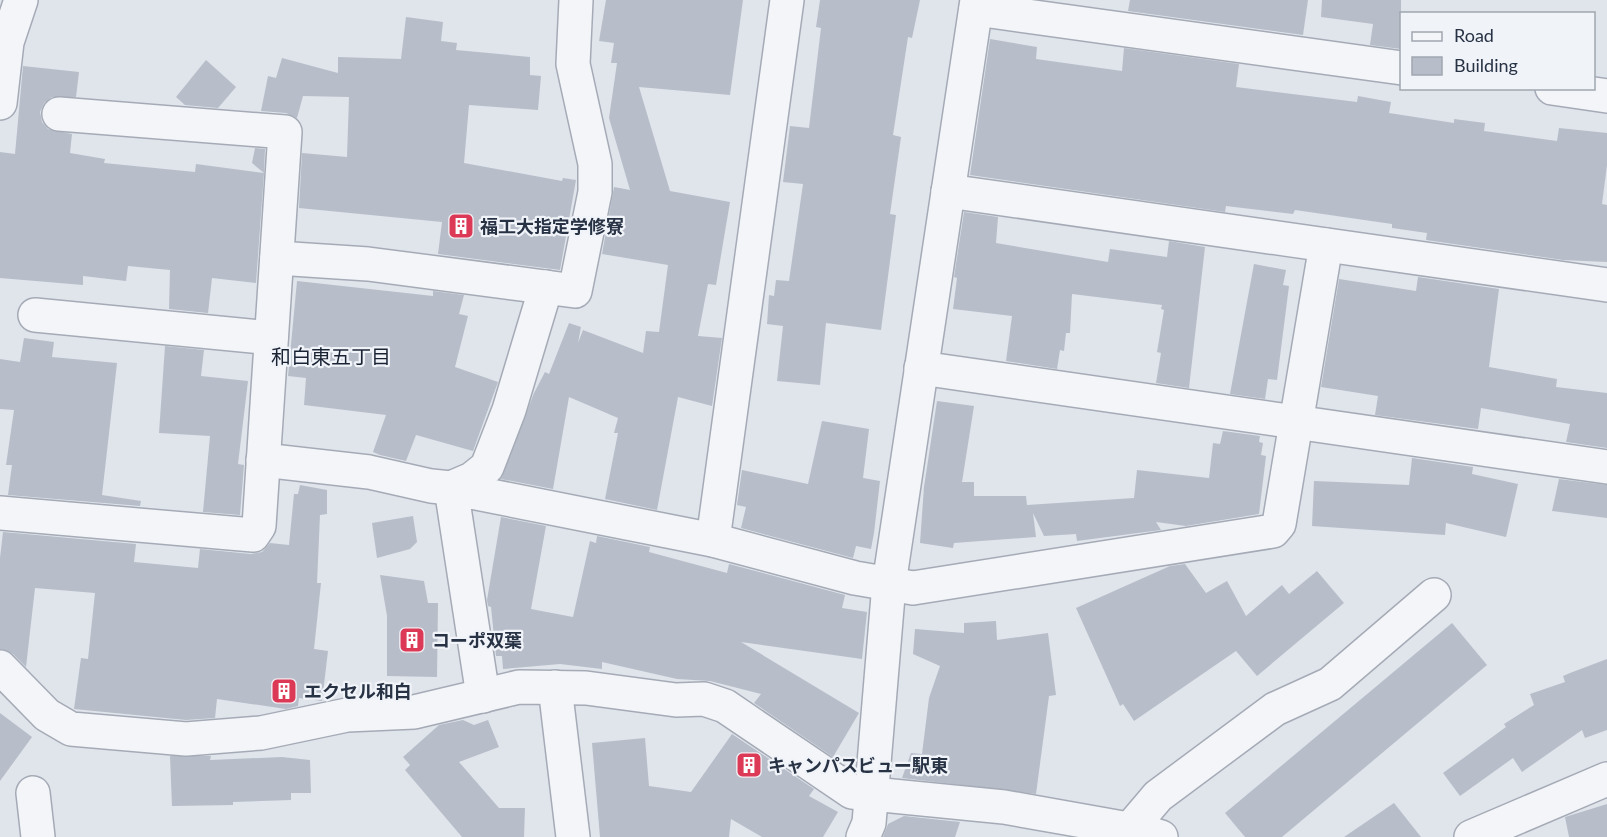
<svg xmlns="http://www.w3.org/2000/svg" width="1607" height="837" viewBox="0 0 1607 837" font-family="Lato,'Noto Sans JP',sans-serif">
	<rect width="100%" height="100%" fill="#e0e4eb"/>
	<g fill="#b7bec9">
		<polygon points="606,0 743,0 730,95 639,87 670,191 730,202 716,285 708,284 698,336 722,338 712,406 678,397 657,510 605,499 618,433 614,433 618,418 569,397 553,489 501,479 534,393 545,372 549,374 569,323 581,327 578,343 583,330 643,353 646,331 659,332 668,265 602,254 614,187 630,190 609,118 617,63 611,63 614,43 599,41"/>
		<polygon points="820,0 920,0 912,38 908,37 893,135 901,137 890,214 896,215 881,330 826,323 820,385 777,381 783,326 767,324 769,295 774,296 776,280 789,281 803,184 783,182 790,126 809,128 821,28 816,27"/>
		<polygon points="1130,0 1308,0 1303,35 1128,11"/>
		<polygon points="1322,0 1401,0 1401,49 1370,45 1373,24 1321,17"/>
		<polygon points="406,17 443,22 441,41 457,43 456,50 530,57 530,75 541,76 538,110 469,105 464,163 562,181 563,178 576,180 560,270 438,254 442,222 299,208 302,153 347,157 349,97 303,96 297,118 286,113 261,111 268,76 276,78 282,58 338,73 338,57 401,59"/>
		<polygon points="990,39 1037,47 1036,59 1122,71 1124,48 1239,64 1236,87 1357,102 1358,96 1391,102 1389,113 1454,123 1454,119 1485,123 1484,131 1557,141 1559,128 1607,133 1607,165 1602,204 1607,205 1607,262 1563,260 1426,240 1427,233 1392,228 1392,224 1295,210 1293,214 1226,206 1225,212 970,175"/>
		<polygon points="206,60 236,87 218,108 185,105 176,97"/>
		<polygon points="23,66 79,72 76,97 52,97 44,103 40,112 42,122 48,129 72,134 70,153 105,159 104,163 195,172 196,164 264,173 256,283 212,278 208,313 169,309 170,270 128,266 126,281 83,276 83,285 0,278 0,152 15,154"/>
		<polygon points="255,148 265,149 264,173 252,163"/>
		<polygon points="964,212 998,217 996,243 1108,262 1110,249 1167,257 1169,241 1205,247 1189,388 1156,383 1161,353 1157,352 1164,310 1161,309 1162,305 1072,294 1070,333 1066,333 1064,351 1060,350 1057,369 1006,361 1012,316 953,309 957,278 954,277"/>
		<polygon points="1254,264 1286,270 1283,285 1289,286 1277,380 1268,379 1265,399 1230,394"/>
		<polygon points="1418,277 1499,289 1489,367 1557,379 1556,387 1607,393 1607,448 1566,442 1570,424 1481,408 1478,429 1375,415 1378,396 1321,387 1339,279 1416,291"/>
		<polygon points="297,281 433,296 433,291 464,295 459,314 468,316 455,367 498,382 473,451 416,435 406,461 380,455 373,452 386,415 304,405 306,378 288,376"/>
		<polygon points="24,338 54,342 52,357 117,363 102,495 141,501 140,506 8,495 12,465 6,465 14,410 0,409 0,359 20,362"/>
		<polygon points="165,346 204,350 201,376 248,381 238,464 244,465 240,515 203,512 210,436 159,433"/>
		<polygon points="937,401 974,406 962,482 974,482 974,496 1026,496 1027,505 1134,498 1137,470 1209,478 1213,443 1220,444 1223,431 1260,436 1259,442 1263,443 1261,455 1266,456 1259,514 1186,526 1156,522 1161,530 1077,541 1076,534 1044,536 1033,513 1036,537 954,543 953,548 920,543 924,487"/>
		<polygon points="822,421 869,429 863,478 880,481 874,533 871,549 856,546 853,558 741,528 746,507 737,505 742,470 808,484"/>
		<polygon points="1412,458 1473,467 1472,474 1518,484 1506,537 1446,523 1445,535 1312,526 1314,481 1409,485"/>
		<polygon points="1559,479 1607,485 1607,518 1552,511"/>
		<polygon points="300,485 327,490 327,514 320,515 317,583 321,583 314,649 328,651 322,701 299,698 298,706 286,709 217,699 215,718 186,720 74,709 81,658 88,659 95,593 35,588 26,667 13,654 0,649 0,558 3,532 136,544 134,562 198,568 200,549 251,554 262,552 270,543 289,545 294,494 298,494"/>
		<polygon points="413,516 417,542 410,549 377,558 372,523"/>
		<polygon points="501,517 546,526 531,609 573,617 590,541 596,543 597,536 650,547 649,552 727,573 729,564 845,595 842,608 867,612 862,659 741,642 859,713 833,757 754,703 761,694 710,681 677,679 602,662 602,669 560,664 503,669 502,656 496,656 491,607 488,606 487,600"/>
		<polygon points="1185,564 1206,593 1227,581 1246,616 1282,585 1289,594 1317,571 1344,603 1257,676 1236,651 1134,721 1123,704 1120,706 1076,608 1170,566"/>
		<polygon points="380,575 424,581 428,603 438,603 437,677 387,676 387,616"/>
		<polygon points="996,621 997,640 1048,633 1056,695 1049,696 1036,794 902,778 911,753 922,754 929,698 940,666 913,654 915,629 964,633 964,623"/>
		<polygon points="1452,623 1487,665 1282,837 1245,837 1225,813"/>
		<polygon points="1607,659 1607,730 1585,738 1582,730 1522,772 1513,758 1460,796 1443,773 1506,727 1504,724 1534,705 1530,694 1565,682 1563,676 1570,673"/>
		<polygon points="0,713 32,737 0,781"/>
		<polygon points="463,720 474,725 488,720 499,747 459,762 499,808 525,808 524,837 462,837 405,770 410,765 403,757 439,725"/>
		<polygon points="732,734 814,789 809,796 838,812 823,837 762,837 731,819 729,837 600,837 592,743 645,738 649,786 691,792"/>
		<polygon points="170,756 211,756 210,760 282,757 310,760 311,793 291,793 291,800 233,802 233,805 172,806"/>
		<polygon points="1394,803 1421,837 1344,837"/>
		<polygon points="1607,804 1607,837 1569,837 1565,817"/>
		<polygon points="904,816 960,822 955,837 883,837 888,824"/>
	</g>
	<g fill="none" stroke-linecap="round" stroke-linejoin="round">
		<g stroke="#a5abb6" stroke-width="36">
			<g id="street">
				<polyline points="976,9 1402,68"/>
				<polyline points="1552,88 1607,96"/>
				<polyline points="0,103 7,42 21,0"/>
				<polyline points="948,191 1607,285"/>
				<polyline points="277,258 368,264 575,291 595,192 595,164 573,64 576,0"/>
				<polyline points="35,315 271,338"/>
				<polyline points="921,368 1607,467"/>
				<polyline points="263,460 369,472 431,486 451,488 472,479 487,467 509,410 546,287"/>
				<polyline points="0,513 253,535 259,526 285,132 59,114"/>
				<polyline points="713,540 787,0"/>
				<polyline points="0,667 47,715 71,729 186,739 261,733 347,715 414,712 519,687 586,688 676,700 704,699 725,706 852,792 1004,807 1145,832 1161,837"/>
				<polyline points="555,687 573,837"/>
				<polyline points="483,696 451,488 713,540 855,578 913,588 1273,531 1279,524 1326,245"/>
				<polyline points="33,793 38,837"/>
				<polyline points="1130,829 1158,796 1275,709 1330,684 1434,595"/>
				<polyline points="863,837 869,823 889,584 977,0"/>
				<polyline points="1471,837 1607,779"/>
			</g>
		</g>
		<use href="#street" stroke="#f3f5f8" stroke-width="33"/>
	</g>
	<defs>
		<g id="building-square" transform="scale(1.35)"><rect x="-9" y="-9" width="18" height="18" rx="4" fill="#dc3956" stroke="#f0f3f8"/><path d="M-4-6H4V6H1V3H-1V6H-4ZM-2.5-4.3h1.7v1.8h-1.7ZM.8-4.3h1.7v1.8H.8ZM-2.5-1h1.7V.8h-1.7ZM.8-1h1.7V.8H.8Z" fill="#fff"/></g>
	</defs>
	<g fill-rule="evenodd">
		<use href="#building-square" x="461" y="226"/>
		<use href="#building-square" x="412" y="640"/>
		<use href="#building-square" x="284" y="691"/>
		<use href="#building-square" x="749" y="765"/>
	</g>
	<g text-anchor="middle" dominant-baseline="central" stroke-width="4.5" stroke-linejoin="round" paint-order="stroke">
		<g font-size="18" font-weight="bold" fill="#273244" stroke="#f0f3f8" text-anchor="start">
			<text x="480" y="226">福工大指定学修寮</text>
			<text x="432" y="640">コーポ双葉</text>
			<text x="304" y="691">エクセル和白</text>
			<text x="768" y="765">キャンパスビュー駅東</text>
		</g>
		<g font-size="20" fill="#192334" stroke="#f0f3f8">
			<text x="331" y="356">和白東五丁目</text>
		</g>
	</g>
	<rect x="1400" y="12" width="195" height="78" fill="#f0f3f8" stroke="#a0a6b0" stroke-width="1.5"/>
	<rect x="1412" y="32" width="30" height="9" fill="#f3f5f8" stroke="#a0a6b0" stroke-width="1.5"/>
	<text x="1454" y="42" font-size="18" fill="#273244">Road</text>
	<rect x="1412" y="57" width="30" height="18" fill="#b7bec9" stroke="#a0a6b0" stroke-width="1.5"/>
	<text x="1454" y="72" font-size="18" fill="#273244">Building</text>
</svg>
